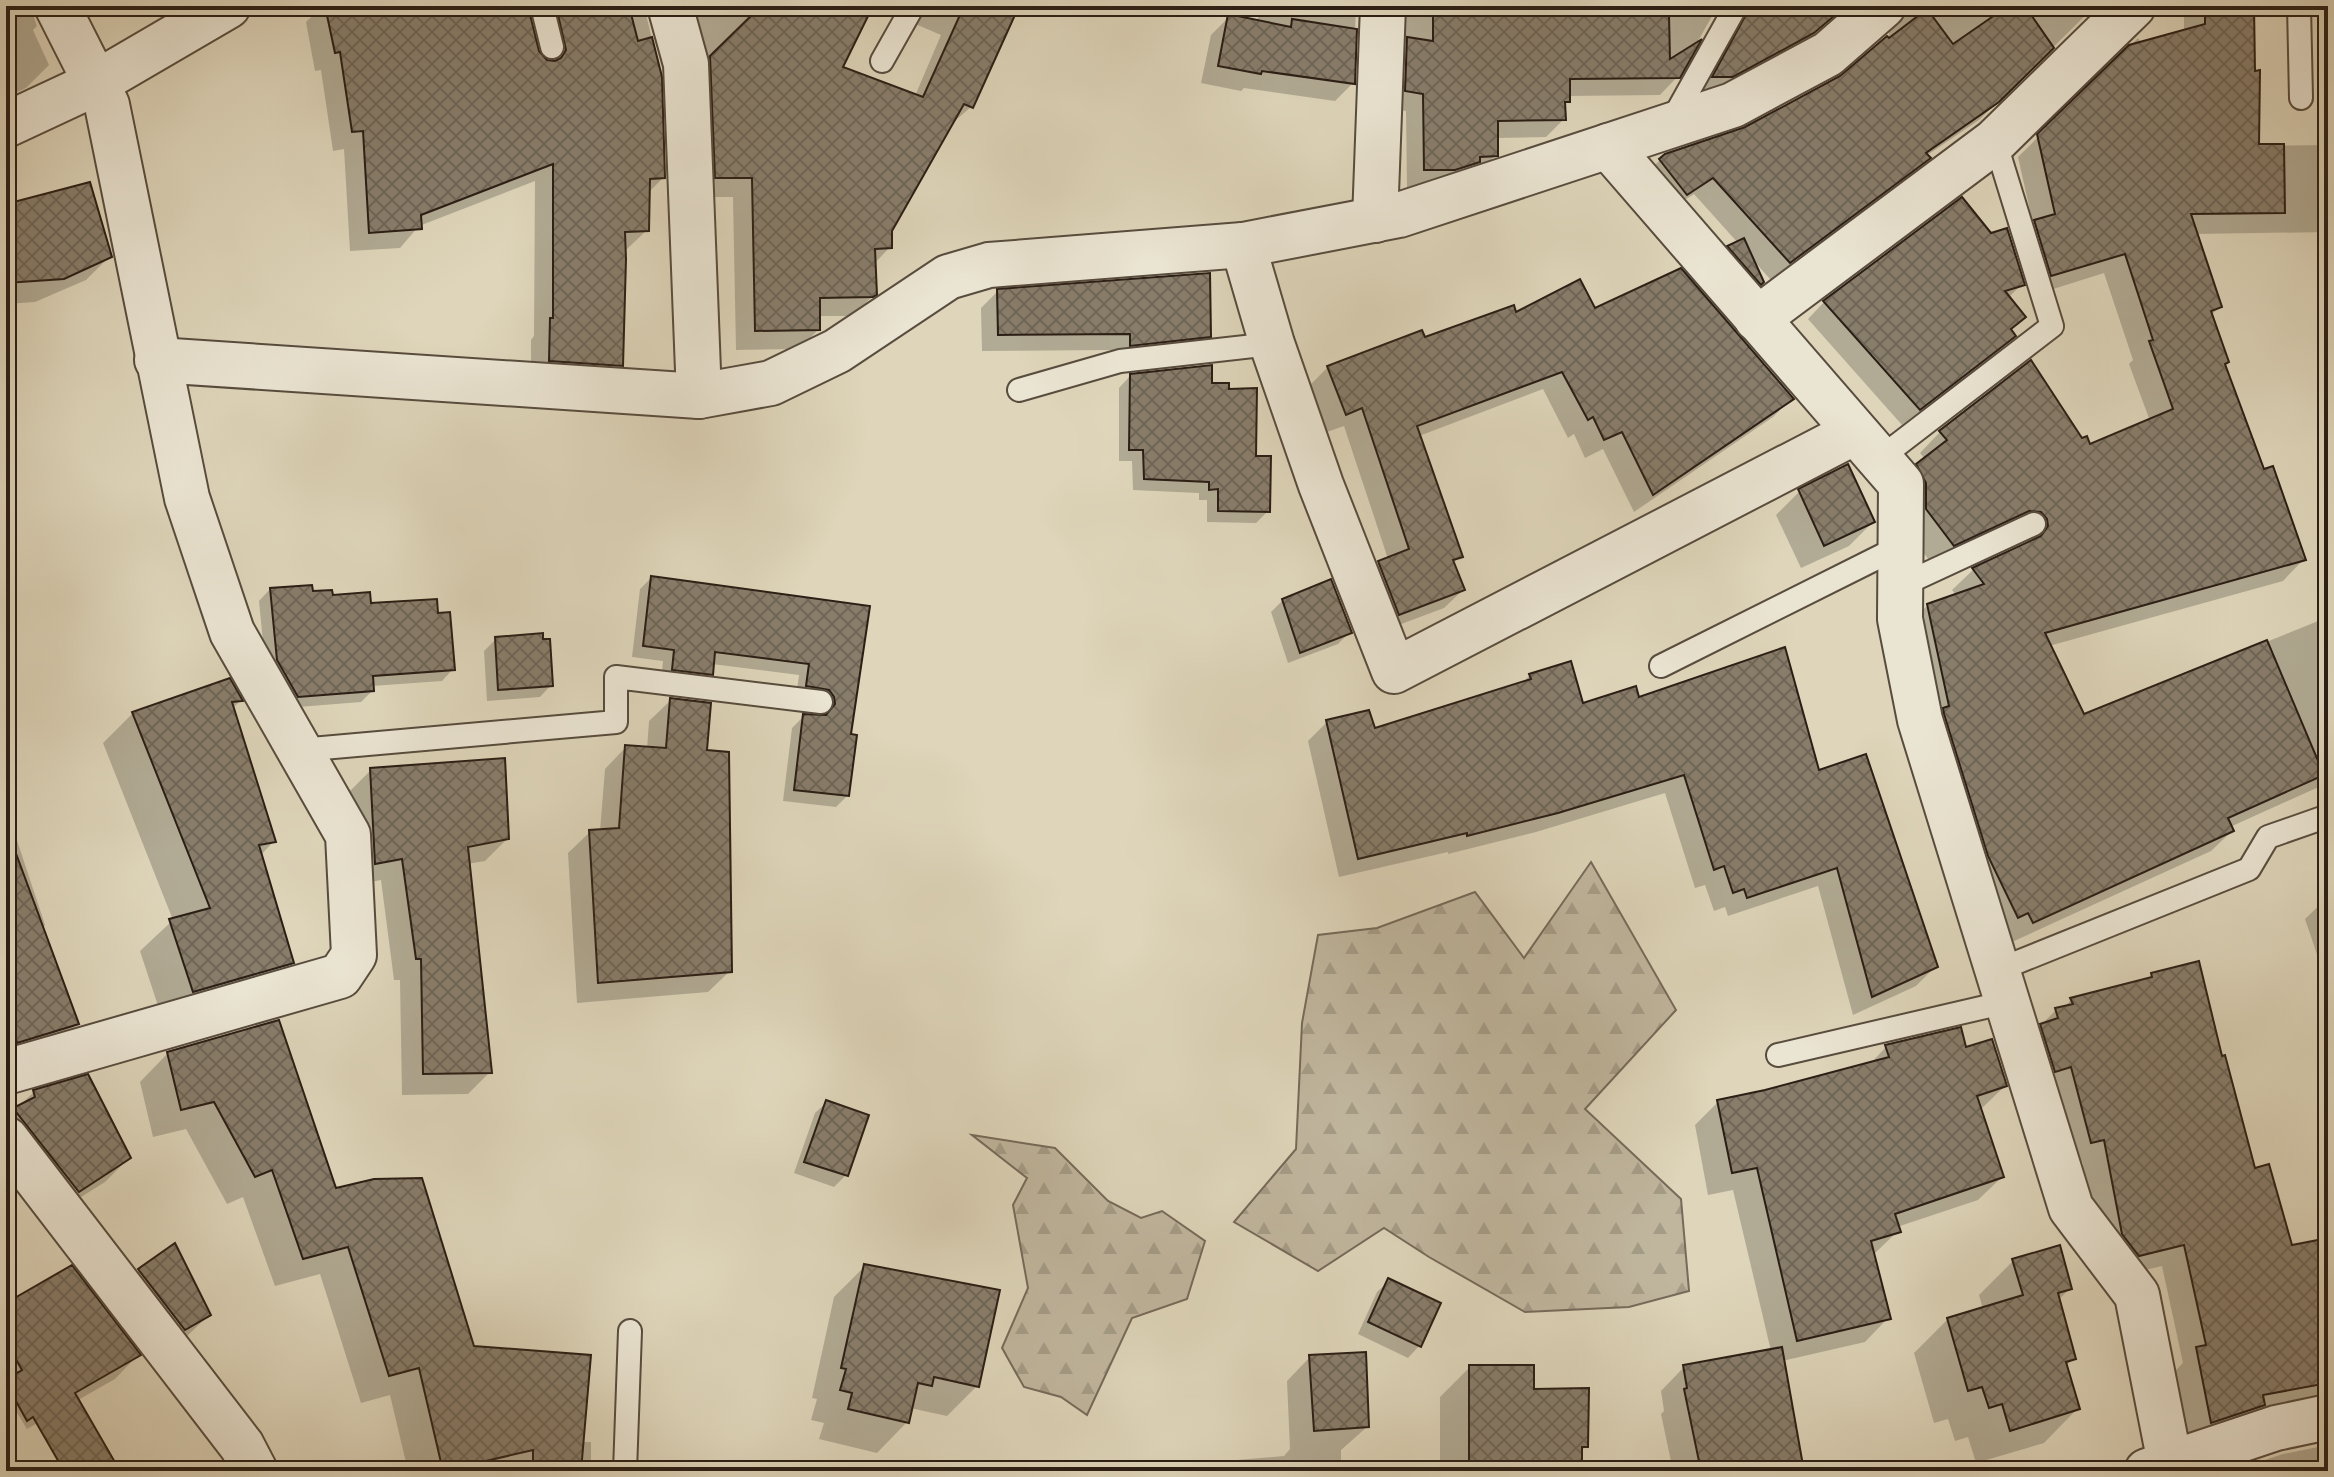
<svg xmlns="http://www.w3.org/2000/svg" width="2334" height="1477" viewBox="0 0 2334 1477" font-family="'EB Garamond',serif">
	<defs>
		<pattern id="forest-firs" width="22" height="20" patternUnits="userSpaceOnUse" patternTransform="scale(2)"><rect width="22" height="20" fill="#c0b69e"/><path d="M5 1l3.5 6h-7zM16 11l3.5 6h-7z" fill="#a59c87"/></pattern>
		<pattern id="building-cross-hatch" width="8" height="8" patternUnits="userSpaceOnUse" patternTransform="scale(2)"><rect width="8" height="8" fill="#887d6b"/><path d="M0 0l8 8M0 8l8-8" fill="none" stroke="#6f6657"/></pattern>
	</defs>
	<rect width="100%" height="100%" fill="#ded5ba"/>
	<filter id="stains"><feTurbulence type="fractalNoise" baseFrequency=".0025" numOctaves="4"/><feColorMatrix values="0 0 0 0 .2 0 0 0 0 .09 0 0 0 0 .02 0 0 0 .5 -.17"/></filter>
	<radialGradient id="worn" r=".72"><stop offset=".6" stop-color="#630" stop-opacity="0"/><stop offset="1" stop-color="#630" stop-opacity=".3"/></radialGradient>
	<g fill="url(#forest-firs)" stroke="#766a5a" stroke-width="2">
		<polygon points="1591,862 1676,1010 1585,1109 1681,1199 1689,1291 1629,1307 1525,1312 1429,1257 1384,1228 1318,1271 1234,1222 1296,1149 1302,1023 1318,935 1377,928 1475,892 1524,958"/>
		<polygon points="972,1135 1055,1148 1108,1201 1141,1218 1162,1211 1205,1241 1187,1299 1132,1318 1087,1415 1061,1397 1024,1387 1002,1348 1028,1288 1013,1205 1027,1178"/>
	</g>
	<g fill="#0003" fill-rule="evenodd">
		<polygon points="6,6 30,6 37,26 33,30 49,65 26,88 6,97"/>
		<polygon points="40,6 118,6 60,26"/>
		<path d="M322,6H644L659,68L663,178L648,193L647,230L627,249L624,250L621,365L602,385L531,380V340L534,336L535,181L419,226L400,248L350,251L344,149L333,151L321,70L315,71L306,22ZM527,12L537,22L546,62L537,51Z"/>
		<polygon points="665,6 870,6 840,68 915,96 941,35 906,20 899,12 888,12 874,6 1016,6 971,107 950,125 890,231 890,247 874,264 875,294 852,316 818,316 818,330 799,349 736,350 733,197 697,197"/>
		<polygon points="1261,6 1356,6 1353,83 1335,101 1244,88 1241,91 1201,83 1211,35 1229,17 1257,22"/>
		<polygon points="1382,6 1845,6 1793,51 1713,94 1697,94 1726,11 1715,11 1678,76 1660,95 1568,96 1568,101 1563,106 1564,119 1546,137 1496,138 1496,155 1478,173 1436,187 1407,188 1406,111 1388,109"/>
		<polygon points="1882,6 2095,6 1979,120 1926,156 1928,158 1910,176 1771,280 1753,260 1762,282 1737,307 1705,270 1729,247 1738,243 1694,194 1668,211 1642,178 1660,160 1745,129 1845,75 1889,35 1890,19"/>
		<polygon points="2184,6 2252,6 2257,146 2328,145 2328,232 2195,234 2220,307 2210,316 2224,365 2263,472 2303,560 2283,581 2049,646 2083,716 2328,617 2328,805 2321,786 2230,827 2232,831 2211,851 2012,942 1907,626 1928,605 1956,595 1952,590 1973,570 2027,545 2022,533 1933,565 1906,531 1897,486 1925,459 1920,453 1940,432 2081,441 2089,446 2150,421 2129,364 2133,360 2104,273 2031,296 2014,243 2033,224 2018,157 2138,38 2142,44 2184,32"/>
		<polygon points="6,193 10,205 110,256 86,280 35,302 6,304"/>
		<polygon points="1962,200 2022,284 2008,298 2010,330 2013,336 1996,353 1902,425 1808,319 1824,302"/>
		<polygon points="998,291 1209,336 1192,353 1113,362 1113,350 982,351 981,308"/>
		<polygon points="1594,311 1791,399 1773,417 1634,512 1603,449 1585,458 1574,434 1568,438 1543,389 1419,436 1460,556 1453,564 1463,590 1444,608 1380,632 1360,581 1379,563 1388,559 1344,426 1327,432 1309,386 1328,367 1515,315"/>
		<polygon points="1130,376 1210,385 1254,458 1268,511 1256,523 1207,522 1207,500 1199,500 1199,493 1133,490 1132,461 1119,461 1119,388"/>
		<polygon points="1800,491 1873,522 1849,546 1801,568 1776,515"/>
		<polygon points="651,578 868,607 849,736 848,795 836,807 783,801 792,728 804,716 824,717 823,709 796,697 799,675 712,664 712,674 700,685 661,681 663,661 632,657 640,589"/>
		<polygon points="270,589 312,594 437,615 453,669 442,681 372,686 372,691 361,702 286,708 266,673 259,601"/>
		<polygon points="1283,600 1350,632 1338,644 1288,663 1271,612"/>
		<polygon points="496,639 551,685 540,697 487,701 484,651"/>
		<polygon points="1530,675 1582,706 1638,700 1817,773 1936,966 1916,986 1853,1015 1818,886 1728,916 1725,907 1714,911 1705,885 1695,888 1665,793 1536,832 1448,854 1448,852 1339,877 1308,741 1327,722 1374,730 1522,683"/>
		<polygon points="671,700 705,752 730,971 708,992 577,1003 568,853 590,832 600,831 605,769 626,747 647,749 649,721"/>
		<polygon points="240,701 232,709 274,841 260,856 292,963 261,993 163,1021 140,951 173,920 103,743 133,713"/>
		<polygon points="371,770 507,839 485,861 467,864 490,1072 468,1094 402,1095 400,980 394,980 381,880 353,885 349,792"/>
		<polygon points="6,807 45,925 42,929 77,1024 46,1055 6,1067"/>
		<polygon points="2328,897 2328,987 2305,919"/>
		<polygon points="2152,975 2249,1160 2290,1247 2328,1240 2328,1428 2189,1444 2175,1371 2183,1363 2162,1266 2116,1277 2101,1256 2082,1161 2069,1164 2019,1047 2056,1010 2063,1008 2071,1000 2146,981"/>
		<polygon points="1886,1047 1965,1050 2005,1086 1981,1109 2002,1177 1978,1200 1897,1227 1898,1231 1873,1255 1888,1318 1865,1342 1782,1361 1802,1471 1673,1471 1661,1414 1664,1411 1661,1391 1684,1367 1771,1351 1733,1190 1708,1195 1695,1125 1718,1102 1869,1065"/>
		<polygon points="168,1053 335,1190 472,1348 581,1442 591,1442 591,1471 408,1471 390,1395 361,1403 320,1274 275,1286 243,1197 227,1204 186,1129 153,1137 140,1082"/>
		<polygon points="34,1092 129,1158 105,1182 54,1214 6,1118"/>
		<polygon points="827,1102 846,1175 834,1187 794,1173 815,1113"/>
		<polygon points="174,1246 209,1315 185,1338 116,1294 139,1271"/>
		<polygon points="2013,1261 2070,1289 2058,1300 2074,1358 2066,1366 2078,1408 2044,1443 1976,1463 1968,1437 1955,1441 1948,1419 1934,1423 1914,1353 1948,1319 1983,1309 1979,1295"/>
		<polygon points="865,1266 977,1386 947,1416 910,1408 907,1422 877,1453 819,1439 824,1423 811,1420 817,1399 812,1398 834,1297"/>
		<polygon points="1389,1281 1419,1346 1408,1358 1358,1334 1377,1292"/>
		<polygon points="6,1305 138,1355 115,1379 27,1429 6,1395"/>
		<polygon points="1310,1357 1367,1427 1341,1450 1341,1471 1184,1471 1190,1464 1284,1456 1290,1449 1287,1381"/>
		<polygon points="1470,1367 1532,1391 1586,1446 1580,1452 1580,1471 1440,1471 1440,1397"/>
		<polygon points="2328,1445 2328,1471 2232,1471 2283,1454"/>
		<polygon points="202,1464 207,1471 191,1471"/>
	</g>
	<g fill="url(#building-cross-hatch)" stroke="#2b1e15" stroke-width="2">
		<polygon points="325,6 528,6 539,51 547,60 555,61 561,58 566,50 556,6 629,6 638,41 652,37 662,77 665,178 650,179 649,231 625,232 626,259 623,366 549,361 550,318 553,318 553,164 421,215 422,229 369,233 363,131 352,132 340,52 335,53"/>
		<polygon points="761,6 873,6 843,67 923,97 964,6 1019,6 973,108 964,104 892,231 892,248 875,249 877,295 873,297 820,298 820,330 755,331 752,178 715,178 710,56"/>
		<polygon points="1433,6 1619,6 1619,16 1669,15 1670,59 1702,39 1680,78 1570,79 1570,102 1565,102 1566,120 1498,121 1498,156 1480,157 1480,162 1455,170 1424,170 1423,94 1405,91 1407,37 1433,41"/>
		<polygon points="1754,6 1837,6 1840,11 1814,33 1733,77 1712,77 1749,9"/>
		<polygon points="2008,6 2025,6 2054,48 1999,102 1926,153 1931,158 1790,263 1713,178 1687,195 1659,159 1665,154 1745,127 1840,76 1887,36 1889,38 1927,9 1953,44"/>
		<polygon points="2205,6 2254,6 2255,71 2260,70 2259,144 2284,144 2285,213 2191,214 2222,307 2211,311 2229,362 2225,364 2264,469 2273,466 2306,560 2045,633 2084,714 2267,640 2324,775 2228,818 2234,831 2033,923 2028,913 2018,918 1988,856 1944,714 1943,708 1949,706 1927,604 1984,584 1972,568 2041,536 2048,526 2047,519 2041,512 2029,511 1954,546 1926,509 1926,483 1916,464 1947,440 1939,431 2031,360 2082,438 2087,436 2090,444 2173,409 2149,341 2153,340 2125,254 2051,276 2034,220 2055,214 2037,134 2129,45 2205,24"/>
		<polygon points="1228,14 1291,27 1292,19 1357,29 1355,84 1262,71 1261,74 1218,66"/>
		<polygon points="90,182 112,257 64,279 6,283 6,204"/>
		<polygon points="1962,197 1991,233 2007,228 2025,285 2005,291 2026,317 2011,329 2016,336 1920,410 1823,301"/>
		<polygon points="1744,238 1764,282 1761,285 1727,246"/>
		<polygon points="1681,268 1794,399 1653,495 1622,432 1604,440 1593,417 1588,420 1562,372 1417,426 1463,557 1453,560 1465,590 1399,615 1378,561 1409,549 1362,408 1346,415 1327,366 1422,330 1425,337 1514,305 1516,312 1580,279 1595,308"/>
		<polygon points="1210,273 1211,337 1130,346 1130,334 998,335 997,289"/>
		<polygon points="1212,365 1212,383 1229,383 1229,389 1257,388 1256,456 1271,456 1270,512 1218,511 1218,489 1209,490 1209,482 1144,479 1143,450 1129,450 1130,374"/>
		<polygon points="1848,464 1875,522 1824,546 1798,489"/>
		<polygon points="651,576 870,606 851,734 857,735 849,796 794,790 803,714 826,715 835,704 834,697 829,690 806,686 809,664 715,652 713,675 672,670 674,650 643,646"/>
		<polygon points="1331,579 1352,633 1300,653 1282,599"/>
		<polygon points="312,585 313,591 332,590 333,595 370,592 371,603 437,599 438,613 450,612 455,670 373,676 374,691 298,697 277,660 270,588"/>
		<polygon points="543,633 543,639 550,639 553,686 498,690 495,637"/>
		<polygon points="1785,647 1819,770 1866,754 1938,967 1872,997 1837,868 1747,898 1744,889 1733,893 1724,866 1714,870 1684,775 1558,813 1467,836 1467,833 1358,859 1326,720 1369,710 1375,728 1531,679 1529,674 1571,661 1583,703 1636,686 1639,697"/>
		<polygon points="230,678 243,701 232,702 276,842 259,845 294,963 193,992 169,919 210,908 132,712"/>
		<polygon points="670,698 711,703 707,750 729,752 732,972 598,983 589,830 619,828 625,745 666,748"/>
		<polygon points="505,758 509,839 468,847 492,1073 423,1074 421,959 416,959 402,859 375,864 370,768"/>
		<polygon points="11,840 79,1024 17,1043 6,1008 6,841"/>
		<polygon points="2199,961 2222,1056 2225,1055 2255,1168 2269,1164 2292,1245 2328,1238 2328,1383 2263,1395 2265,1405 2211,1423 2196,1347 2206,1345 2184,1245 2139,1256 2122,1234 2104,1140 2091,1143 2071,1067 2055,1072 2040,1024 2058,1018 2055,1008 2073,1004 2070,998 2152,977 2151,973"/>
		<polygon points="279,1020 336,1188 374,1179 422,1178 474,1346 591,1355 581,1471 533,1471 533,1450 443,1471 419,1368 389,1376 348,1247 303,1259 272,1170 255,1177 214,1102 181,1110 167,1052"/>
		<polygon points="1961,1027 1966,1047 1992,1039 2007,1086 1977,1096 2004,1177 1895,1214 1901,1232 1871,1241 1891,1319 1797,1341 1757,1168 1732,1173 1717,1100 1765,1090 1889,1057 1885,1045"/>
		<polygon points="88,1074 131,1158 79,1192 13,1108 35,1097 33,1090"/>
		<polygon points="826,1100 869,1115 848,1176 804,1162"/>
		<polygon points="175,1243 211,1315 185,1330 138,1269"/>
		<polygon points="2060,1245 2072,1289 2058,1293 2076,1359 2066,1362 2080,1409 2010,1431 2002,1404 1989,1408 1982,1387 1968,1391 1947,1318 2023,1295 2012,1259"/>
		<polygon points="864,1264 1000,1290 979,1387 934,1377 932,1386 918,1383 909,1423 848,1409 852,1393 840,1390 846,1369 841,1368"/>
		<polygon points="72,1265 141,1355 75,1393 120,1471 64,1471 33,1417 27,1421 6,1383 6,1379 22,1370 6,1342 6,1303"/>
		<polygon points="1388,1278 1441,1303 1421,1347 1368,1322"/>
		<polygon points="1782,1347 1804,1471 1701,1471 1684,1389 1687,1388 1683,1365"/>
		<polygon points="1366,1352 1369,1427 1314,1431 1309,1355"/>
		<polygon points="1469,1365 1534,1365 1534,1389 1589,1388 1588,1447 1582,1447 1582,1471 1469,1471"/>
	</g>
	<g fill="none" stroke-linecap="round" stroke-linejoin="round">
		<g stroke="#584c3e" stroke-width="26">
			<g id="service">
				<polyline points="542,6 552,47"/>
				<polyline points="2299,6 2301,98"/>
				<polyline points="882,61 913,6"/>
				<polyline points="1670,124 1736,6"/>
				<polyline points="1019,390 1120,361 1272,344"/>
				<polyline points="1879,459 2052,326 1995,141"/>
				<polyline points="1900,586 2034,524"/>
				<polyline points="1661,666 1901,546"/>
				<polyline points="300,750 616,722 616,677 821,702"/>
				<polyline points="1998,970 2249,869 2268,837 2328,816"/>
				<polyline points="1778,1055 2007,1002"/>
				<polyline points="625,1471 630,1331"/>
			</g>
		</g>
		<g stroke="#584c3e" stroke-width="48">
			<g id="minor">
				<polyline points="670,6 686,64 699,396"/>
				<polyline points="6,125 96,83 228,6"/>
				<polyline points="1608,146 1901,484 1900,619 1920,720 2071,1208 2137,1295 2170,1463"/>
				<polyline points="1375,220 1383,6"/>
				<polyline points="1243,245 1272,344 1321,485 1394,671 1855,432"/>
				<polyline points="1757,319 1995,141 2133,6"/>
				<polyline points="157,360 699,396 771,383 837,351 948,277 989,265 1243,245 1399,215 1733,105 1828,54 1883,6"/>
				<polyline points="6,1072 340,976 354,955 348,835 232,632 187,498 107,105 57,6"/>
				<polyline points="6,1139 242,1446 255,1471"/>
				<polyline points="2147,1471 2276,1428 2328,1417"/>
			</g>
		</g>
		<use href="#service" stroke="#eae4d2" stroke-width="22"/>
		<use href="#minor" stroke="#eae4d2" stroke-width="44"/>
	</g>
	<rect width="2334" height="1477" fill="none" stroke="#ded5ba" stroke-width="32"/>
	<rect x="8" y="8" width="2318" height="1461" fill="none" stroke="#2b1e15" stroke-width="4"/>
	<rect x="16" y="16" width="2302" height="1445" fill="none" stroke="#2b1e15" stroke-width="2"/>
	<rect width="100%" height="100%" filter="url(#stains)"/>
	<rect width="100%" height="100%" fill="url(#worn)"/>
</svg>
